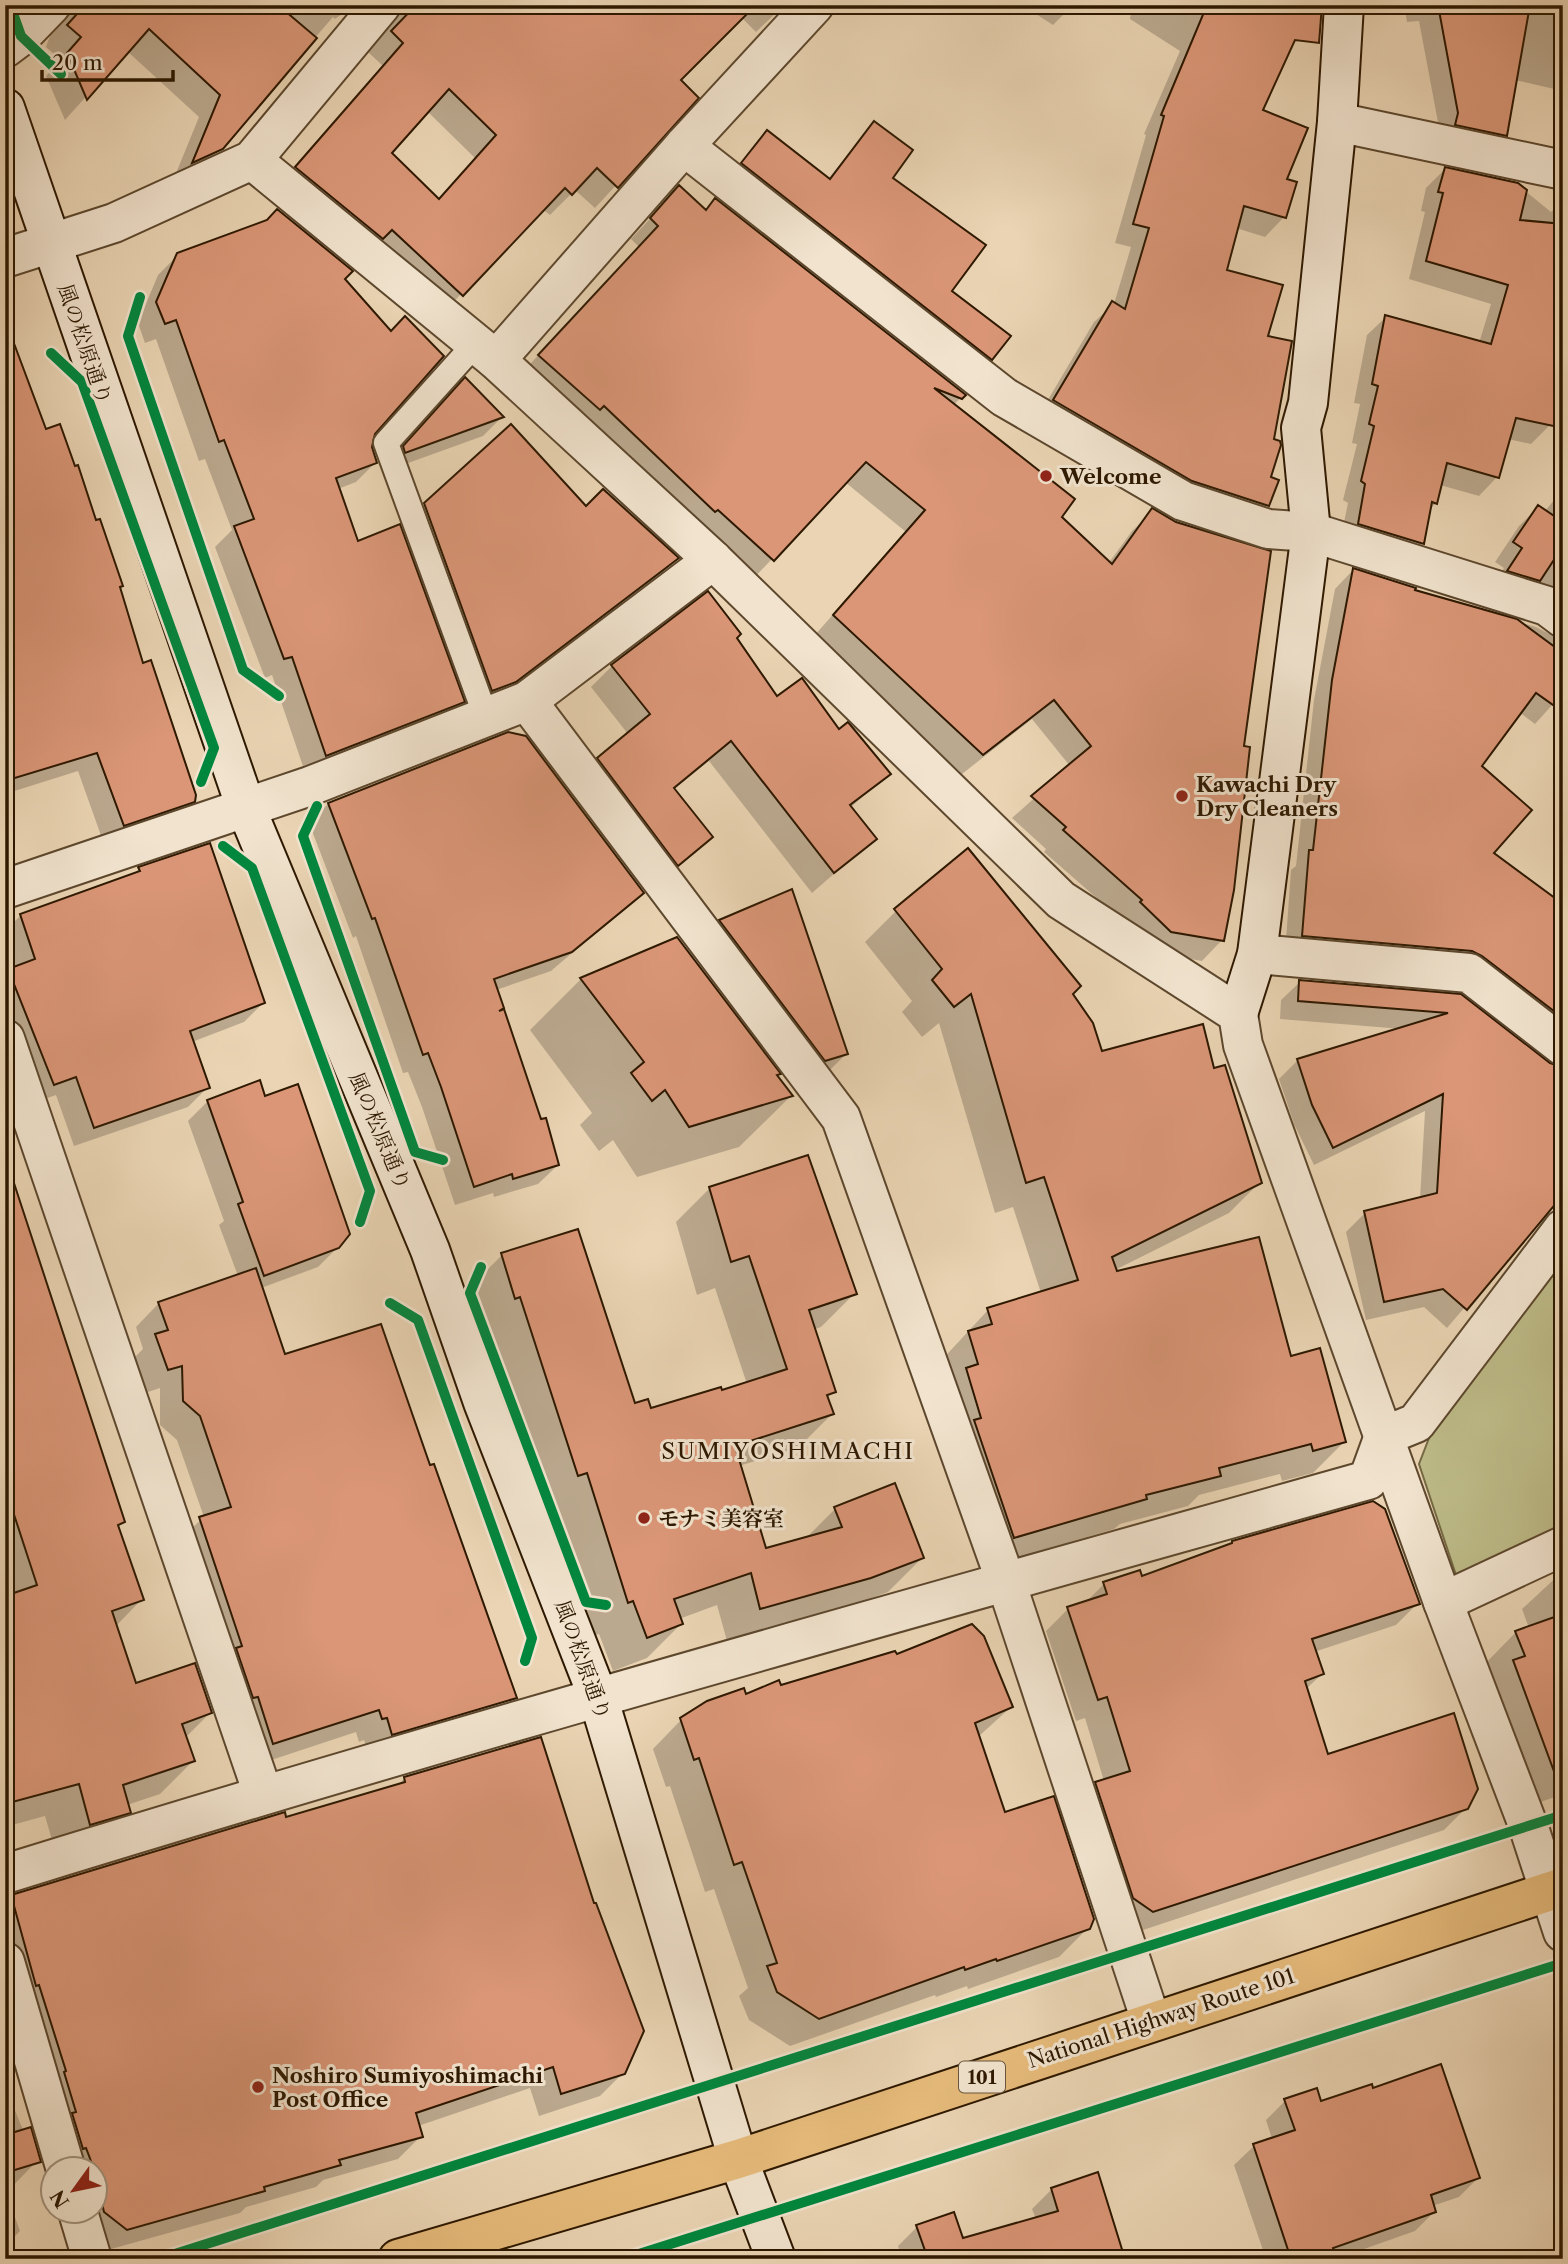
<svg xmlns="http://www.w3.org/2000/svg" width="1568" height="2264" viewBox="0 0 1568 2264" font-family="'Libre Caslon Text','Noto Serif JP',serif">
	<rect width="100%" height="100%" fill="#ead4b3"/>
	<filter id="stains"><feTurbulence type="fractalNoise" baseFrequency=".00286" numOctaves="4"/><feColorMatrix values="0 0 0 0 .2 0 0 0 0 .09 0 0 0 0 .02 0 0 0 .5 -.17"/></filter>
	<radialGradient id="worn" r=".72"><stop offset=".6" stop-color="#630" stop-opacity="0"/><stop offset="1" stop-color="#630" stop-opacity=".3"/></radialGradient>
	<polygon fill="#bdbb88" stroke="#756a44" stroke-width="2" points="1563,1258 1563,1530 1456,1575 1419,1464 1431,1433"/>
	<g fill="#0003" fill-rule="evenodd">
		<polygon points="30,5 354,5 335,19 333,17 199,171 172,183 199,117 127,51 65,120 46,76 61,60 46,47 51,33 51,21"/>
		<path d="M364,5H784L756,32L742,18L678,80L696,98L595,208L575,190L550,215L542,209L440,316L275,190L383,66L368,52L382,31ZM427,111L475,158L438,200L389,153Z"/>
		<polygon points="1022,5 1073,5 1053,25"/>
		<polygon points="1132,5 1321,5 1320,19 1298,41 1257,47 1261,111 1285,180 1284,217 1265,237 1236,228 1224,271 1266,337 1272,440 1267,505 1248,524 1036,420 1094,322 1114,304 1131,247 1115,243 1146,135 1144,134 1180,51 1130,19"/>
		<polygon points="1404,5 1563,5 1563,91 1515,80 1506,135 1487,154 1440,133 1419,21 1407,22"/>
		<polygon points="874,123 891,178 950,291 991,359 973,377 724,182 767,132 828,179"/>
		<polygon points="1445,169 1518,185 1551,212 1563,201 1563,424 1550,425 1531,444 1508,439 1497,477 1479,496 1440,485 1436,503 1429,510 1422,544 1404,562 1340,542 1348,503 1343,500 1357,444 1352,443 1360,404 1354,403 1367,335 1386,317 1479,343 1491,304 1409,279 1425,212 1421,211 1426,188"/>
		<polygon points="679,188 704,211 715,200 963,395 953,406 1108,564 1132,531 1153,511 1242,747 1222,940 1202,961 1150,952 1123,921 1044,852 1046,849 1012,818 1070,766 1032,719 962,774 814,636 906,532 845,482 752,580 519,376 639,247 631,239"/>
		<polygon points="178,255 343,279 373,433 370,448 375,463 356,482 338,489 357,543 463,701 443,721 306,775 272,675 265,678 215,547 232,530 205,459 199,461 156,339 145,343 138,323 158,275"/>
		<polygon points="5,356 45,431 118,589 141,665 193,801 173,821 104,844 78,771 5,794"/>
		<polygon points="446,399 502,417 483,436 386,471 384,467"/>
		<polygon points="1563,490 1563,626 1490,589 1504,568 1495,562 1519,526 1538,507 1544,512"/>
		<polygon points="425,504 676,558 657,578 495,701 473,709 405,524"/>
		<polygon points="1353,570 1413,592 1536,627 1563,641 1563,693 1535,724 1519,712 1480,766 1491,853 1563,951 1563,1054 1463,974 1285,954 1291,870 1296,866 1314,700 1335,589"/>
		<polygon points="735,638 776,698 838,732 888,774 850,808 874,839 812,893 709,761 673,790 711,837 656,885 577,780 628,734 591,687 612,666"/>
		<polygon points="328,804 642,893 551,971 496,990 493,1016 558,1165 538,1184 494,1197 493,1193 455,1205 422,1107 408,1072 403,1073 356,936 353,938 309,823"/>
		<polygon points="139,869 263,1003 244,1022 192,1042 208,1087 188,1107 74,1146 56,1095 25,1106 5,1029 5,975 13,970 5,948 5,931 20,916 132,876"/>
		<polygon points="896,911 1071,994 1101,1054 1213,1070 1260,1182 1229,1213 1115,1270 1116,1273 1290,1358 1344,1442 1313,1473 1282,1481 1280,1474 1199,1495 1188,1506 1120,1524 1114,1529 983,1568 938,1364 988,1310 1041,1293 1013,1207 995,1213 939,1023 922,1037 902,1012 912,1001 865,942"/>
		<polygon points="720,921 846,1054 827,1073 701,941"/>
		<polygon points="581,979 778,1074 776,1077 791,1096 739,1147 637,1177 613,1140 599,1151 580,1125 592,1113 530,1030"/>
		<polygon points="1300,982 1460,996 1559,1069 1563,1192 1447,1328 1424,1307 1366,1320 1346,1232 1365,1213 1420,1199 1425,1111 1314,1165 1294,1124 1279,1079 1298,1060 1402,1029 1280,1019 1281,1000"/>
		<polygon points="264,1098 338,1247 318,1267 261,1288 284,1356 429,1467 515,1698 491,1721 369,1757 364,1740 359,1742 356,1732 250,1767 177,1542 204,1517 177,1440 160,1425 160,1388 145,1393 133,1359 143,1349 136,1327 159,1303 238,1276 219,1225 224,1221 188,1121 208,1101"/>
		<polygon points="5,1161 123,1522 117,1528 142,1599 115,1627 135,1686 210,1713 185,1738 193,1761 160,1794 127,1805 129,1812 95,1846 57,1857 45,1816 5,1827"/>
		<polygon points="710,1188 855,1293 821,1327 813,1330 834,1392 826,1399 832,1414 798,1448 739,1466 765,1550 805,1539 835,1509 922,1558 888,1592 836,1611 727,1641 717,1605 679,1619 681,1624 647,1658 613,1671 599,1634 595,1635 553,1506 544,1509 486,1330 481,1331 468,1289 502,1255 633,1405 650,1410 747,1384 715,1288 697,1295 676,1222"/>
		<polygon points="1563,1571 1563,1794 1521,1809 1482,1667 1516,1632 1529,1628 1522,1609"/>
		<polygon points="1141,1578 1418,1603 1396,1625 1314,1652 1322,1674 1306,1689 1327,1756 1466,1808 1444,1830 1131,1934 1074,1806 1096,1784 1104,1781 1085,1718 1076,1721 1046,1631 1068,1609 1084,1604 1104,1584"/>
		<polygon points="780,1688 1011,1707 978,1737 1004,1814 1088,1928 1059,1957 968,1989 967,1986 936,1997 935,1995 790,2046 749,2020 739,1996 748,1988 714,1889 705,1892 670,1786 666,1787 653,1749 681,1720 745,1696"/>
		<polygon points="405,1778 623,2073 600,2096 539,2116 530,2088 418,2126 421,2136 398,2159 323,2180 316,2187 246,2207 240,2213 104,2251 94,2212 94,2170 64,2170 5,1975 5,1903 12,1897 397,1786"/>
		<polygon points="5,2086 36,2162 6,2193 20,2231 5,2246"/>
		<polygon points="1285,2101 1320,2103 1478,2178 1459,2197 1432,2206 1434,2212 1415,2231 1347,2255 1348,2259 1266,2259 1234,2165 1254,2146 1272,2139 1266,2120"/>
		<polygon points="1052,2189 1124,2259 902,2259 898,2246 917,2227 962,2241 1036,2219 1032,2209"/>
	</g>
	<g fill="#da9677" stroke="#2d1800" stroke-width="2" fill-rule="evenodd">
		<polygon points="85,5 278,5 317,38 223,149 192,163 220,95 149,29 87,100 67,53 81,37 67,25"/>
		<path d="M416,5H756L681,80L699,98L618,188L597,168L572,195L565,188L463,296L392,230L383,239L295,167L403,43L391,31ZM449,89L496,135L439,199L392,153Z"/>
		<polygon points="1207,5 1322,5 1319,43 1295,40 1263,110 1308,128 1287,179 1297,182 1286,218 1244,206 1227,270 1283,285 1268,336 1292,341 1274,439 1280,441 1281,445 1271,477 1279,480 1269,506 1192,481 1053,400 1112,301 1125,309 1149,228 1133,224 1164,116 1161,115"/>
		<polygon points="1438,5 1530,5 1507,136 1455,125 1458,113"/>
		<polygon points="874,121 913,150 893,178 986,245 952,291 1011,336 992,360 741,163 767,130 830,179"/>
		<polygon points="1445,167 1518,183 1527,190 1520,220 1563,224 1563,428 1516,418 1499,478 1447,463 1437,504 1432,502 1424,544 1358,524 1365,484 1361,481 1374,426 1369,424 1378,386 1372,384 1385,315 1491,344 1508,285 1426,261 1443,193 1438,192"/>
		<polygon points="679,185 706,210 715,198 966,395 962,399 934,388 1075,499 1062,517 1112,564 1152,508 1176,522 1271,551 1244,746 1250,747 1234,890 1224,941 1171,932 1140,902 1142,900 1063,830 1066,827 1031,796 1091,746 1054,700 983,755 833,615 925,510 866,462 774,561 718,510 715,512 604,406 600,410 538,355 658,226 650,218"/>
		<polygon points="277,209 353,271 345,279 391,331 405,316 444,356 375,434 372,447 377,463 336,478 358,541 400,524 465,702 326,756 292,657 284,659 234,526 254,519 224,440 219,442 176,320 165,324 156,302 177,253 267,220"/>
		<polygon points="9,330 46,429 60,424 75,466 78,465 96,520 100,519 123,586 120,587 143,663 151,660 196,795 195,802 124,826 97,753 5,781 5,331"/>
		<polygon points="465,377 504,417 405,453 403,446"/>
		<polygon points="511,424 586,506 603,489 679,558 516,682 492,691 424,503"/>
		<polygon points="1538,505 1563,522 1563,546 1540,581 1507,571 1522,548 1513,542"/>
		<polygon points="1353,568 1416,588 1415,590 1517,619 1563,653 1563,712 1536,693 1482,766 1532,810 1494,853 1563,904 1563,1018 1482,956 1472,951 1302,936 1309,850 1313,850 1332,680"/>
		<polygon points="708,591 741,634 737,638 777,696 802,678 839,729 848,722 891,774 850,805 877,839 834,873 731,741 674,788 713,837 678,866 597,758 650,714 611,665"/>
		<polygon points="508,732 526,736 644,893 572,952 494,979 504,1008 499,1011 504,1009 541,1119 546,1118 559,1165 513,1179 512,1174 474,1187 441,1087 428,1053 423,1055 375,918 372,919 328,803"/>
		<polygon points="210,843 265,1003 190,1031 210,1088 94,1128 76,1077 54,1085 8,969 35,959 20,914 140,871 138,867"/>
		<polygon points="968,848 1081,986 1073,994 1093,1023 1102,1051 1203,1024 1214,1068 1225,1065 1262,1183 1112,1257 1117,1271 1259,1237 1291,1356 1320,1348 1346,1442 1313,1451 1311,1444 1219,1468 1221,1476 1146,1495 1147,1499 1014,1538 974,1420 981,1418 966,1368 978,1364 968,1331 992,1324 987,1308 1078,1280 1044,1177 1026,1183 971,994 954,1007 932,980 942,969 894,909"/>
		<polygon points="792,889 848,1054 825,1061 719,920"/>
		<polygon points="677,937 781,1074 777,1075 793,1096 689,1127 665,1090 652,1101 631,1073 644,1062 580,978"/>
		<polygon points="1299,980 1461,994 1550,1063 1563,1067 1563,1195 1467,1310 1443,1289 1384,1302 1364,1211 1437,1193 1443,1094 1333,1148 1312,1105 1297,1059 1448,1013 1298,1001"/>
		<polygon points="260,1080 265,1096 298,1084 350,1234 339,1248 264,1276 238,1204 243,1202 207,1100"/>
		<polygon points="808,1155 857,1294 809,1310 836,1392 827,1395 834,1414 735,1446 766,1548 842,1527 834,1507 895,1483 924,1558 871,1578 760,1609 751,1573 674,1599 683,1624 647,1638 633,1601 628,1603 587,1473 578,1476 520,1297 515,1299 501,1253 578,1229 635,1403 648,1399 651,1408 721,1387 722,1390 787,1369 749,1256 731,1262 709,1187"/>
		<polygon points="12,1177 125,1522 118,1525 144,1600 112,1611 136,1683 195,1663 212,1713 182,1724 195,1761 123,1785 131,1813 90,1825 79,1784 5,1804 5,1596 37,1585 5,1487 5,1178"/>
		<polygon points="256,1268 285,1354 381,1324 430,1465 434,1464 517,1698 392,1735 387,1718 382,1719 379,1710 273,1744 258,1697 253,1698 236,1648 242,1646 199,1517 231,1507 200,1416 183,1401 182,1366 168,1370 155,1334 168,1330 158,1302"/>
		<polygon points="1373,1501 1385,1509 1420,1604 1312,1639 1324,1674 1305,1681 1328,1754 1454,1713 1478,1789 1468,1809 1153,1912 1133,1898 1095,1782 1130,1771 1107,1697 1098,1700 1067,1607 1107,1594 1103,1582 1140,1570 1142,1576 1232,1543 1232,1541"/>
		<polygon points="1563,1614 1563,1785 1559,1785 1513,1660 1525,1656 1515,1631"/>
		<polygon points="972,1624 984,1636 1013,1707 975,1723 1005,1812 1054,1796 1094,1919 1090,1929 997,1961 996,1959 965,1970 964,1967 819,2019 777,1992 767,1966 777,1963 742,1862 734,1865 699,1758 694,1760 680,1718 707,1701 744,1688 746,1694 779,1680 781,1685 895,1651 897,1654"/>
		<polygon points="541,1737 594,1903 596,1903 644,2031 625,2074 561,2094 553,2067 416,2113 423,2137 339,2160 341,2165 264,2187 265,2191 127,2230 104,2212 94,2169 86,2148 83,2149 72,2113 76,2112 64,2072 66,2071 39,1985 36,1986 11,1895 285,1812 286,1817 405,1782 404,1777"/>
		<polygon points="1441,2064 1480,2178 1431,2195 1436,2212 1333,2248 1337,2259 1291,2259 1253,2144 1295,2130 1284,2099 1317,2088 1321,2101 1372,2084 1373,2088"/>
		<polygon points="31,2127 41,2162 5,2173 5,2135"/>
		<polygon points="1098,2172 1125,2259 928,2259 916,2225 954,2212 963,2238 1058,2211 1051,2188"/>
	</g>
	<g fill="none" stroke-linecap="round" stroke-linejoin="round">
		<g stroke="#5c472d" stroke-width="28">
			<polyline id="lane" points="476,343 386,443 486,717"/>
		</g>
		<g stroke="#5c472d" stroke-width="42">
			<g id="street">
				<polyline points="5,48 21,36 51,5"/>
				<polyline points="1337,122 1563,170"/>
				<polyline points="684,146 1004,397 1183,501 1268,529 1311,532 1547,606 1563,618"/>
				<polyline points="252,160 496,360 713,560 1061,900 1238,1014 1243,1045 1443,1602 1528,1825 1563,1932"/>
				<polyline points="5,258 114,223 252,160 381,5"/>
				<polyline points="496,360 684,146 814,5"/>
				<polyline points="527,701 841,1118 1006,1582 1151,2021"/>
				<polyline points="5,889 310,786 527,701 713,560"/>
				<polyline points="1257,954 1469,973 1563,1046"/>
				<polyline points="5,1039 263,1794"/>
				<polyline points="1443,1602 1563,1546"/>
				<path d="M5,1874C457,1734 913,1608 1368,1480L1384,1436L1416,1423L1563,1229"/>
				<polyline points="5,1962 66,2170"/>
				<polyline points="78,2212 92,2259"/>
			</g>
		</g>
		<g stroke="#2d1800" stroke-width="42">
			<g id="secondary">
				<polyline points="5,108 246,808 430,1250 483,1402 598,1697 738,2159 776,2259"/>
				<polyline points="1238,1014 1257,954 1311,532 1301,428 1308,403 1337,122 1344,5"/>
			</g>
		</g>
		<g stroke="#2d1800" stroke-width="42">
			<polyline id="highway" points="398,2259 738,2159 1563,1887"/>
		</g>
		<use href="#lane" stroke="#f1e3ce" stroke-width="24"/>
		<use href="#street" stroke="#f1e3ce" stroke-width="38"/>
		<use href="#secondary" stroke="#f1e3ce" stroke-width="38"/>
		<use href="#highway" stroke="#e5ba7a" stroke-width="38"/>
		<g stroke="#f1e3ce" stroke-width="15">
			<g id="cycleway">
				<polyline points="10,5 21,36 61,74"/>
				<polyline points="140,297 128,336 243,670 279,696"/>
				<polyline points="51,353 82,382 214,748 201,782"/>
				<polyline points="317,806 303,836 415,1152 443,1160"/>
				<polyline points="223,846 252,868 370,1191 360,1222"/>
				<polyline points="481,1267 470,1293 586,1602 606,1605"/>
				<polyline points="390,1303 418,1320 532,1638 525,1661"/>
				<polyline points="159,2259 1563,1815"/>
				<polyline points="623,2259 1563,1963"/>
			</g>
		</g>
		<use href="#cycleway" stroke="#00873e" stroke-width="10"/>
	</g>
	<g fill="#8f2418" stroke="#f1e3ce" stroke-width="2.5">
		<circle cx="1046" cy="476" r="7"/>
		<circle cx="1182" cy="796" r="7"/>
		<circle cx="644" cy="1518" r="7"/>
		<circle cx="258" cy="2087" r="7"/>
	</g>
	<g text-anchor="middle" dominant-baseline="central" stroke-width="6" stroke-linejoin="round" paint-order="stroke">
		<rect fill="#f1e3ce" stroke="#68553e" stroke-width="2" x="959" y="2061.5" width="46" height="31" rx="5"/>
		<g font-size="19" font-weight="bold" fill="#2d1800">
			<text x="982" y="2077">101</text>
		</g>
		<g font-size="21" fill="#2d1800" stroke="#f1e3ce">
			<text transform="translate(85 344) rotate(71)">風の松原通り</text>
			<text transform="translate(380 1131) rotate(67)">風の松原通り</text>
			<text transform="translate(583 1660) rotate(70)">風の松原通り</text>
			<text transform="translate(1161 2018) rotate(-18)">National Highway Route 101</text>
		</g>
		<g font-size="21" font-weight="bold" fill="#2d1800" stroke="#f1e3ce" text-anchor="start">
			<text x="1060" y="476">Welcome</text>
			<text x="1196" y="784">Kawachi Dry<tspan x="1196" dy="24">Dry Cleaners</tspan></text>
			<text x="658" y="1518">モナミ美容室</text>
			<text x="272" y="2075">Noshiro Sumiyoshimachi<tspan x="272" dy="24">Post Office</tspan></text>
		</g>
		<g font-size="23" letter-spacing="2" fill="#2d1800" stroke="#f1e3ce">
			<text x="788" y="1451">SUMIYOSHIMACHI</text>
		</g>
	</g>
	<rect width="1568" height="2264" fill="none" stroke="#ead4b3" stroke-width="28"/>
	<rect x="7" y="7" width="1554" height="2250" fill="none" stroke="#2d1800" stroke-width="3.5"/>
	<rect x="14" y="14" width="1540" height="2236" fill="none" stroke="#2d1800" stroke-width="2"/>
	<g transform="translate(74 2190) rotate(237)"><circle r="33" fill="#f1e3ce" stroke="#a3927c" stroke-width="2"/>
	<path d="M0-5L12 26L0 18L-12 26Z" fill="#8f2418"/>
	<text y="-10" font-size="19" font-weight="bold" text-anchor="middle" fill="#2d1800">N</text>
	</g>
	<path d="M42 70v10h131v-10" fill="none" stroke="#2d1800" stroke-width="3.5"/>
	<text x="52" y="70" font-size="21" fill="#2d1800" stroke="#f1e3ce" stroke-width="5" paint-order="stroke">20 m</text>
	<rect width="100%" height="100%" filter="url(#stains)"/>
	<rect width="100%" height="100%" fill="url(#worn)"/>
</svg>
